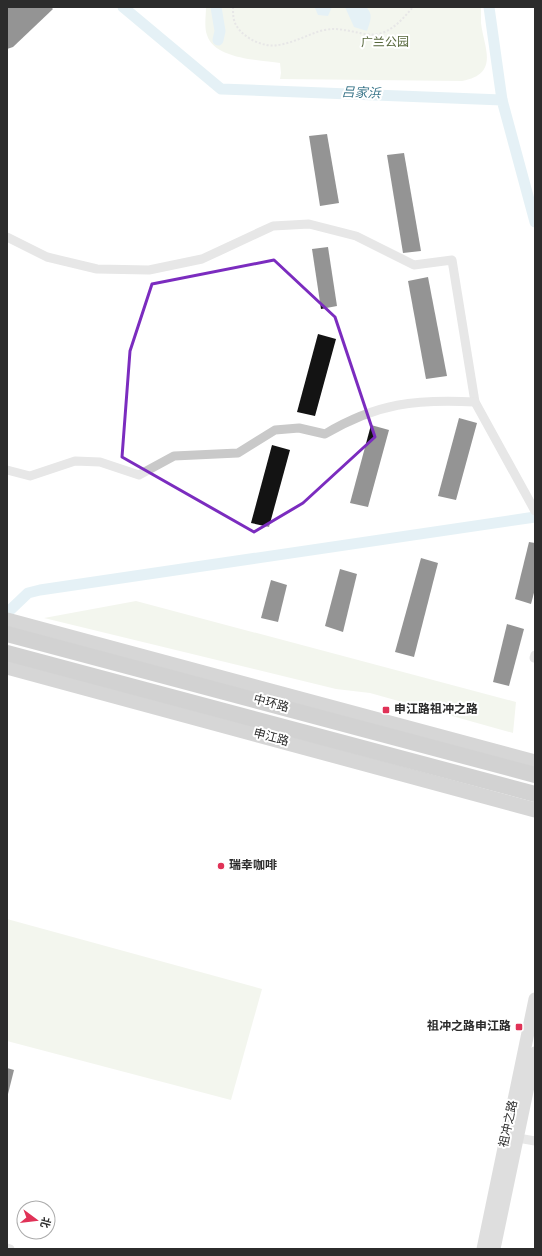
<svg xmlns="http://www.w3.org/2000/svg" width="542" height="1256" viewBox="0 0 542 1256" font-family="Overpass,'Noto Sans SC',sans-serif">
	<rect width="100%" height="100%" fill="#fff"/>
	<g fill="#e5eada">
		<path d="M206,7H481C481,12 481,18 481,23C484,48 500,74 462,81L280,79L281,73L280,63C259,60 214,59 207,35C204,27 206,15 206,7Z"/>
		<polygon points="136,601 516,702 513,733 370,693 336,689 44,618"/>
		<polygon points="7,919 262,989 231,1100 7,1041"/>
	</g>
	<g fill="#c6e1ea">
		<polygon points="316,7 332,7 328,16 318,15 315,8"/>
		<path d="M345,7H366C374,14 370,22 367,31L354,27Z"/>
	</g>
	<g fill="none" stroke-linecap="round" stroke-linejoin="round">
		<g stroke="#c6e1ea" stroke-width="11">
			<polyline points="123,7 221,89 502,100 535,222"/>
			<polyline points="216,7 220,31 218,40"/>
			<polyline points="489,7 502,100"/>
			<polyline points="7,613 28,593 40,590 535,517"/>
		</g>
	</g>
	<g fill="#131313">
		<polygon points="7,7 51,7 53,9 13,47 7,49"/>
		<polygon points="327,134 339,203 320,206 309,136"/>
		<polygon points="404,153 421,251 403,253 387,155"/>
		<polygon points="328,247 337,306 321,309 312,249"/>
		<polygon points="428,277 447,376 426,379 408,281"/>
		<polygon points="318,334 336,339 315,416 297,412"/>
		<polygon points="459,418 477,423 456,500 438,496"/>
		<polygon points="371,425 389,430 368,507 350,503"/>
		<polygon points="272,445 290,450 269,527 251,523"/>
		<polygon points="529,542 535,543 535,589 531,604 515,599"/>
		<polygon points="421,558 438,563 414,657 395,652"/>
		<polygon points="340,569 357,574 343,632 325,626"/>
		<polygon points="271,580 287,585 278,622 261,618"/>
		<polygon points="507,624 524,629 509,686 493,682"/>
		<polygon points="7,1068 14,1070 8,1094 7,1094"/>
	</g>
	<g fill="none" stroke-linecap="round" stroke-linejoin="round">
		<path stroke="#c9c9c9" stroke-width="2" stroke-dasharray="2 2" stroke-linecap="butt" d="M233,7C233,13 233,20 236,25C243,38 264,48 278,45C294,43 308,34 324,30C340,27 351,32 366,34C387,38 401,21 413,7"/>
		<g stroke="#c9c9c9" stroke-width="9">
			<polyline points="7,237 47,257 97,269 149,270 202,259 273,226 309,224 356,236 414,265 452,260 475,402 535,511"/>
			<path d="M7,470L30,476L75,461L100,462L139,475L174,456L238,453L275,430L299,428L325,434C377,403 416,399 475,402"/>
			<polyline points="534,658 535,655"/>
			<polyline points="518,1138 535,1141"/>
			<polyline points="7,1248 10,1249"/>
		</g>
		<g stroke="#b6b6b6" stroke-width="13">
			<polyline points="483,1249 535,999"/>
			<polyline points="494,1249 535,1053"/>
		</g>
		<g stroke="#a4a4a4" stroke-width="15">
			<polyline points="7,620 535,762"/>
			<polyline points="7,667 535,810"/>
		</g>
		<g stroke="#9c9c9c" stroke-width="16">
			<polyline points="7,634 535,775"/>
			<polyline points="7,653 535,794"/>
		</g>
	</g>
	<path d="M0 0H542V1256H0ZM274,260L335,317L375,437L303,503L254,532L122,457L130,351L152,284Z" fill="#fff" fill-opacity=".55" fill-rule="evenodd"/>
	<path fill="none" stroke="#7b2cbf" stroke-width="3" stroke-linejoin="round" d="M274,260L335,317L375,437L303,503L254,532L122,457L130,351L152,284Z"/>
	<g fill="#e03257" stroke="#fff" stroke-width="1.5">
		<rect x="382" y="706" width="8" height="8" rx="2"/>
		<circle cx="221" cy="866" r="4"/>
		<rect x="515" y="1023" width="8" height="8" rx="2"/>
	</g>
	<g text-anchor="middle" dominant-baseline="central" stroke-width="4" stroke-linejoin="round" paint-order="stroke">
		<g font-size="12" fill="#56673b" stroke="#fff">
			<text x="385" y="43">广兰公园</text>
		</g>
		<g font-size="12" fill="#2c2c2c" stroke="#fff">
			<text transform="translate(271 704) rotate(15)">中环路</text>
			<text transform="translate(271 738) rotate(15)">申江路</text>
			<text transform="translate(509 1124) rotate(-78)">祖冲之路</text>
		</g>
		<g font-size="12" font-weight="bold" fill="#2c2c2c" stroke="#fff" text-anchor="start">
			<text x="394" y="710">申江路祖冲之路</text>
			<text x="229" y="866">瑞幸咖啡</text>
			<text x="511" y="1027" text-anchor="end">祖冲之路申江路</text>
		</g>
		<g font-size="13" font-style="italic" fill="#3d788c" stroke="#fff">
			<text transform="translate(361 94) rotate(2)">吕家浜</text>
		</g>
	</g>
	<rect width="542" height="1256" fill="none" stroke="#2c2c2c" stroke-width="16"/>
	<g transform="translate(36 1220) rotate(105)"><circle r="19" fill="#ffffff" stroke="#ababab"/>
	<path d="M0-3L7 15L0 10L-7 15Z" fill="#e03257"/>
	<text y="-6" font-size="11" font-weight="bold" text-anchor="middle" fill="#2c2c2c">北</text>
	</g>
</svg>
